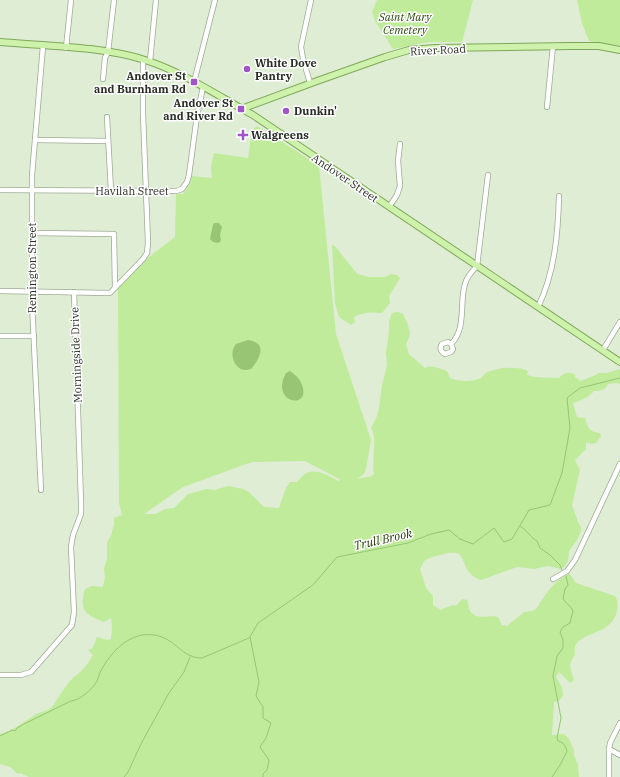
<svg xmlns="http://www.w3.org/2000/svg" width="620" height="777" viewBox="0 0 620 777" font-family="'IBM Plex Serif',serif">
	<rect width="100%" height="100%" fill="#dfedd5"/>
	<g fill="#bfeb9b" fill-rule="evenodd">
		<polygon points="377,0 473,0 462,42 429,42 393,49 375,21 372,12"/>
		<polygon points="577,0 620,0 620,46 589,41 582,23"/>
		<path d="M257,126L293,149L319,166L336,334L371,440L366,469L364,474L357,479L372,476L374,474C371,461 378,438 371,428L377,416L379,408L382,385L387,365L386,353L389,331V321L392,313L398,312L403,314L408,325L410,334L406,345L409,354L425,368C432,364 440,369 447,371L450,378C458,382 474,382 481,378C483,376 485,373 488,372C499,367 518,366 528,371L527,375C538,379 548,377 559,378C564,373 568,371 575,375V377L580,381L596,375L598,373H607L620,369V384L617,383L608,384C605,390 600,391 594,391C589,397 580,401 573,403L577,417L585,418C587,428 590,432 600,433L601,436L596,443L591,444L586,442V449L575,460L580,470L572,505L578,522L581,527V531L577,540L569,551L568,561L565,566L561,569L548,566L534,569L517,567L481,580C473,578 466,570 464,562C462,559 462,556 459,554C452,550 432,557 425,560L420,569L426,588L433,596V605L441,610C445,607 449,607 453,605L456,606L462,599L467,600C469,604 468,609 471,612C477,621 490,614 498,617L502,625L507,626L524,612L532,611L536,609L548,591L556,582L569,573L576,583L615,596C618,600 618,606 617,611C610,640 570,629 575,655C567,666 571,669 574,680L570,683L559,672L556,677L562,687L563,695L559,701L554,702L552,735L564,734L569,739L574,750V755L578,765L579,777H29L20,773L18,774L10,767L0,764V734C13,731 23,722 35,715C43,710 49,712 55,703C58,698 69,681 73,678C81,672 88,665 93,655L88,650C95,649 94,643 97,637L107,640L111,639L112,627L111,618L104,622C84,615 79,609 85,589L92,586L103,587L105,577L104,569L107,559V542L111,536L114,524V518L122,515L119,503L118,286L149,257L175,237L176,194H183L190,184L191,176L212,178L211,167L214,153L248,158L252,130ZM305,461L341,480L338,481C331,476 315,468 307,473C303,474 300,479 297,482H290L286,488L279,508L264,507L249,492L243,489L228,486L215,490L207,489L188,494L174,508L165,509L156,514H144L183,487L252,462Z"/>
		<path d="M332,245L335,246L357,274L369,277H385L391,274L397,275L400,278L389,296L390,303L382,313C372,312 363,312 354,317L355,322L351,325L339,317L335,303Z"/>
	</g>
	<g fill="#98c573">
		<polygon points="214,223 219,223 222,227 220,235 221,240 219,243 213,242 210,239 213,225"/>
		<path d="M248,340C268,343 260,358 251,369C236,375 227,354 236,344Z"/>
		<path d="M290,371C297,376 301,380 303,388C308,410 270,402 286,373Z"/>
	</g>
	<g fill="none" stroke-linecap="round" stroke-linejoin="round">
		<g stroke="#98c573" stroke-width="1">
			<path d="M520,526C527,530 531,538 537,541L540,548L550,555L560,565L562,570"/>
			<path d="M0,736L12,730L15,731L17,728L24,724L71,701C80,700 93,689 97,681C99,676 100,671 103,667C111,653 125,638 142,635C175,631 177,658 202,658L249,638"/>
			<polyline points="124,777 128,772 142,742 169,693 184,672 190,657"/>
			<polyline points="263,777 263,774 267,770 269,760 260,747 266,738 271,723 263,718 263,707 256,696 259,682 250,637 258,623 313,585 337,557 408,543 431,534 449,530 460,539 473,544 494,528 504,542 512,539 529,510 550,505 562,473 570,428 567,398 580,388 620,378"/>
			<path d="M552,777L560,765L567,751C565,745 564,743 558,741L557,738L561,718L553,676L557,656L563,648V640L560,632L563,627L570,623L573,611C571,605 565,604 563,598L565,589L568,585L566,576"/>
		</g>
		<g stroke="#9daa93" stroke-width="6">
			<g id="minor">
				<polyline points="66,48 71,0"/>
				<polyline points="150,61 156,0"/>
				<polyline points="103,79 105,58 108,52 114,0"/>
				<polyline points="194,82 215,0"/>
				<polyline points="310,83 303,59 301,47 311,0"/>
				<polyline points="547,107 553,46"/>
				<polyline points="107,117 111,191"/>
				<polyline points="35,140 108,141"/>
				<polyline points="0,190 176,191 182,189 187,182 189,175 197,116 203,87"/>
				<polyline points="389,207 397,195 400,186 398,161 400,144"/>
				<polyline points="32,233 114,234 115,287"/>
				<polyline points="0,291 110,293 143,259 147,253 148,243 143,114 143,59"/>
				<path d="M538,307C555,272 558,233 559,196"/>
				<polyline points="0,336 34,336"/>
				<path d="M451,344L453,349L451,352L445,354C441,352 439,348 442,344L448,342L451,344C467,328 459,303 465,284C467,277 472,271 477,266L488,175"/>
				<polyline points="603,350 620,322"/>
				<polyline points="41,490 32,303 32,175 43,46"/>
				<polyline points="553,579 567,571 575,560 620,464"/>
				<polyline points="0,675 21,675 31,672 72,625 74,612 71,547 73,535 81,514 81,502 74,292"/>
				<polyline points="609,749 620,755"/>
				<polyline points="609,777 609,749 610,743 620,723"/>
			</g>
		</g>
		<g stroke="#7ea859" stroke-width="8">
			<g id="major">
				<path d="M0,42C46,46 100,46 145,60C183,72 218,96 253,115L620,362"/>
				<polyline points="241,109 317,81 385,57 409,50 435,48 570,46 599,46 620,50"/>
			</g>
		</g>
		<use href="#minor" stroke="#fff" stroke-width="4.5"/>
		<use href="#major" stroke="#cef2ac" stroke-width="6"/>
	</g>
	<g fill="#9f55c8" stroke="#fff" stroke-width="1.5">
		<circle cx="247" cy="69" r="4"/>
		<rect x="190" y="78" width="8" height="8" rx="2"/>
		<rect x="237" y="105" width="8" height="8" rx="2"/>
		<circle cx="286" cy="111" r="4"/>
		<path d="M241 129h4v4h4v4h-4v4h-4v-4h-4v-4h4z"/>
	</g>
	<g text-anchor="middle" dominant-baseline="central" stroke-width="3" stroke-linejoin="round" paint-order="stroke">
		<g font-size="11" font-style="italic" fill="#2b460d" stroke="#fff">
			<text x="405" y="17">Saint Mary<tspan x="405" dy="13">Cemetery</tspan></text>
		</g>
		<g font-size="11" fill="#282e25" stroke="#fff">
			<text transform="translate(438 50) rotate(-3)">River Road</text>
			<text transform="translate(345 178) rotate(34)">Andover Street</text>
			<text x="132" y="191">Havilah Street</text>
			<text transform="translate(32 268) rotate(-90)">Remington Street</text>
			<text transform="translate(76 355) rotate(-92)">Morningside Drive</text>
		</g>
		<g font-size="11" font-weight="bold" fill="#282e25" stroke="#fff" text-anchor="start">
			<text x="255" y="63">White Dove<tspan x="255" dy="13">Pantry</tspan></text>
			<text x="186" y="76" text-anchor="end">Andover St<tspan x="186" dy="13">and Burnham Rd</tspan></text>
			<text x="233" y="103" text-anchor="end">Andover St<tspan x="233" dy="13">and River Rd</tspan></text>
			<text x="294" y="111">Dunkin'</text>
			<text x="251" y="135">Walgreens</text>
		</g>
		<g font-size="12" font-style="italic" fill="#1e3800" stroke="#fff">
			<text transform="translate(383 539) rotate(-13)">Trull Brook</text>
		</g>
	</g>
</svg>
